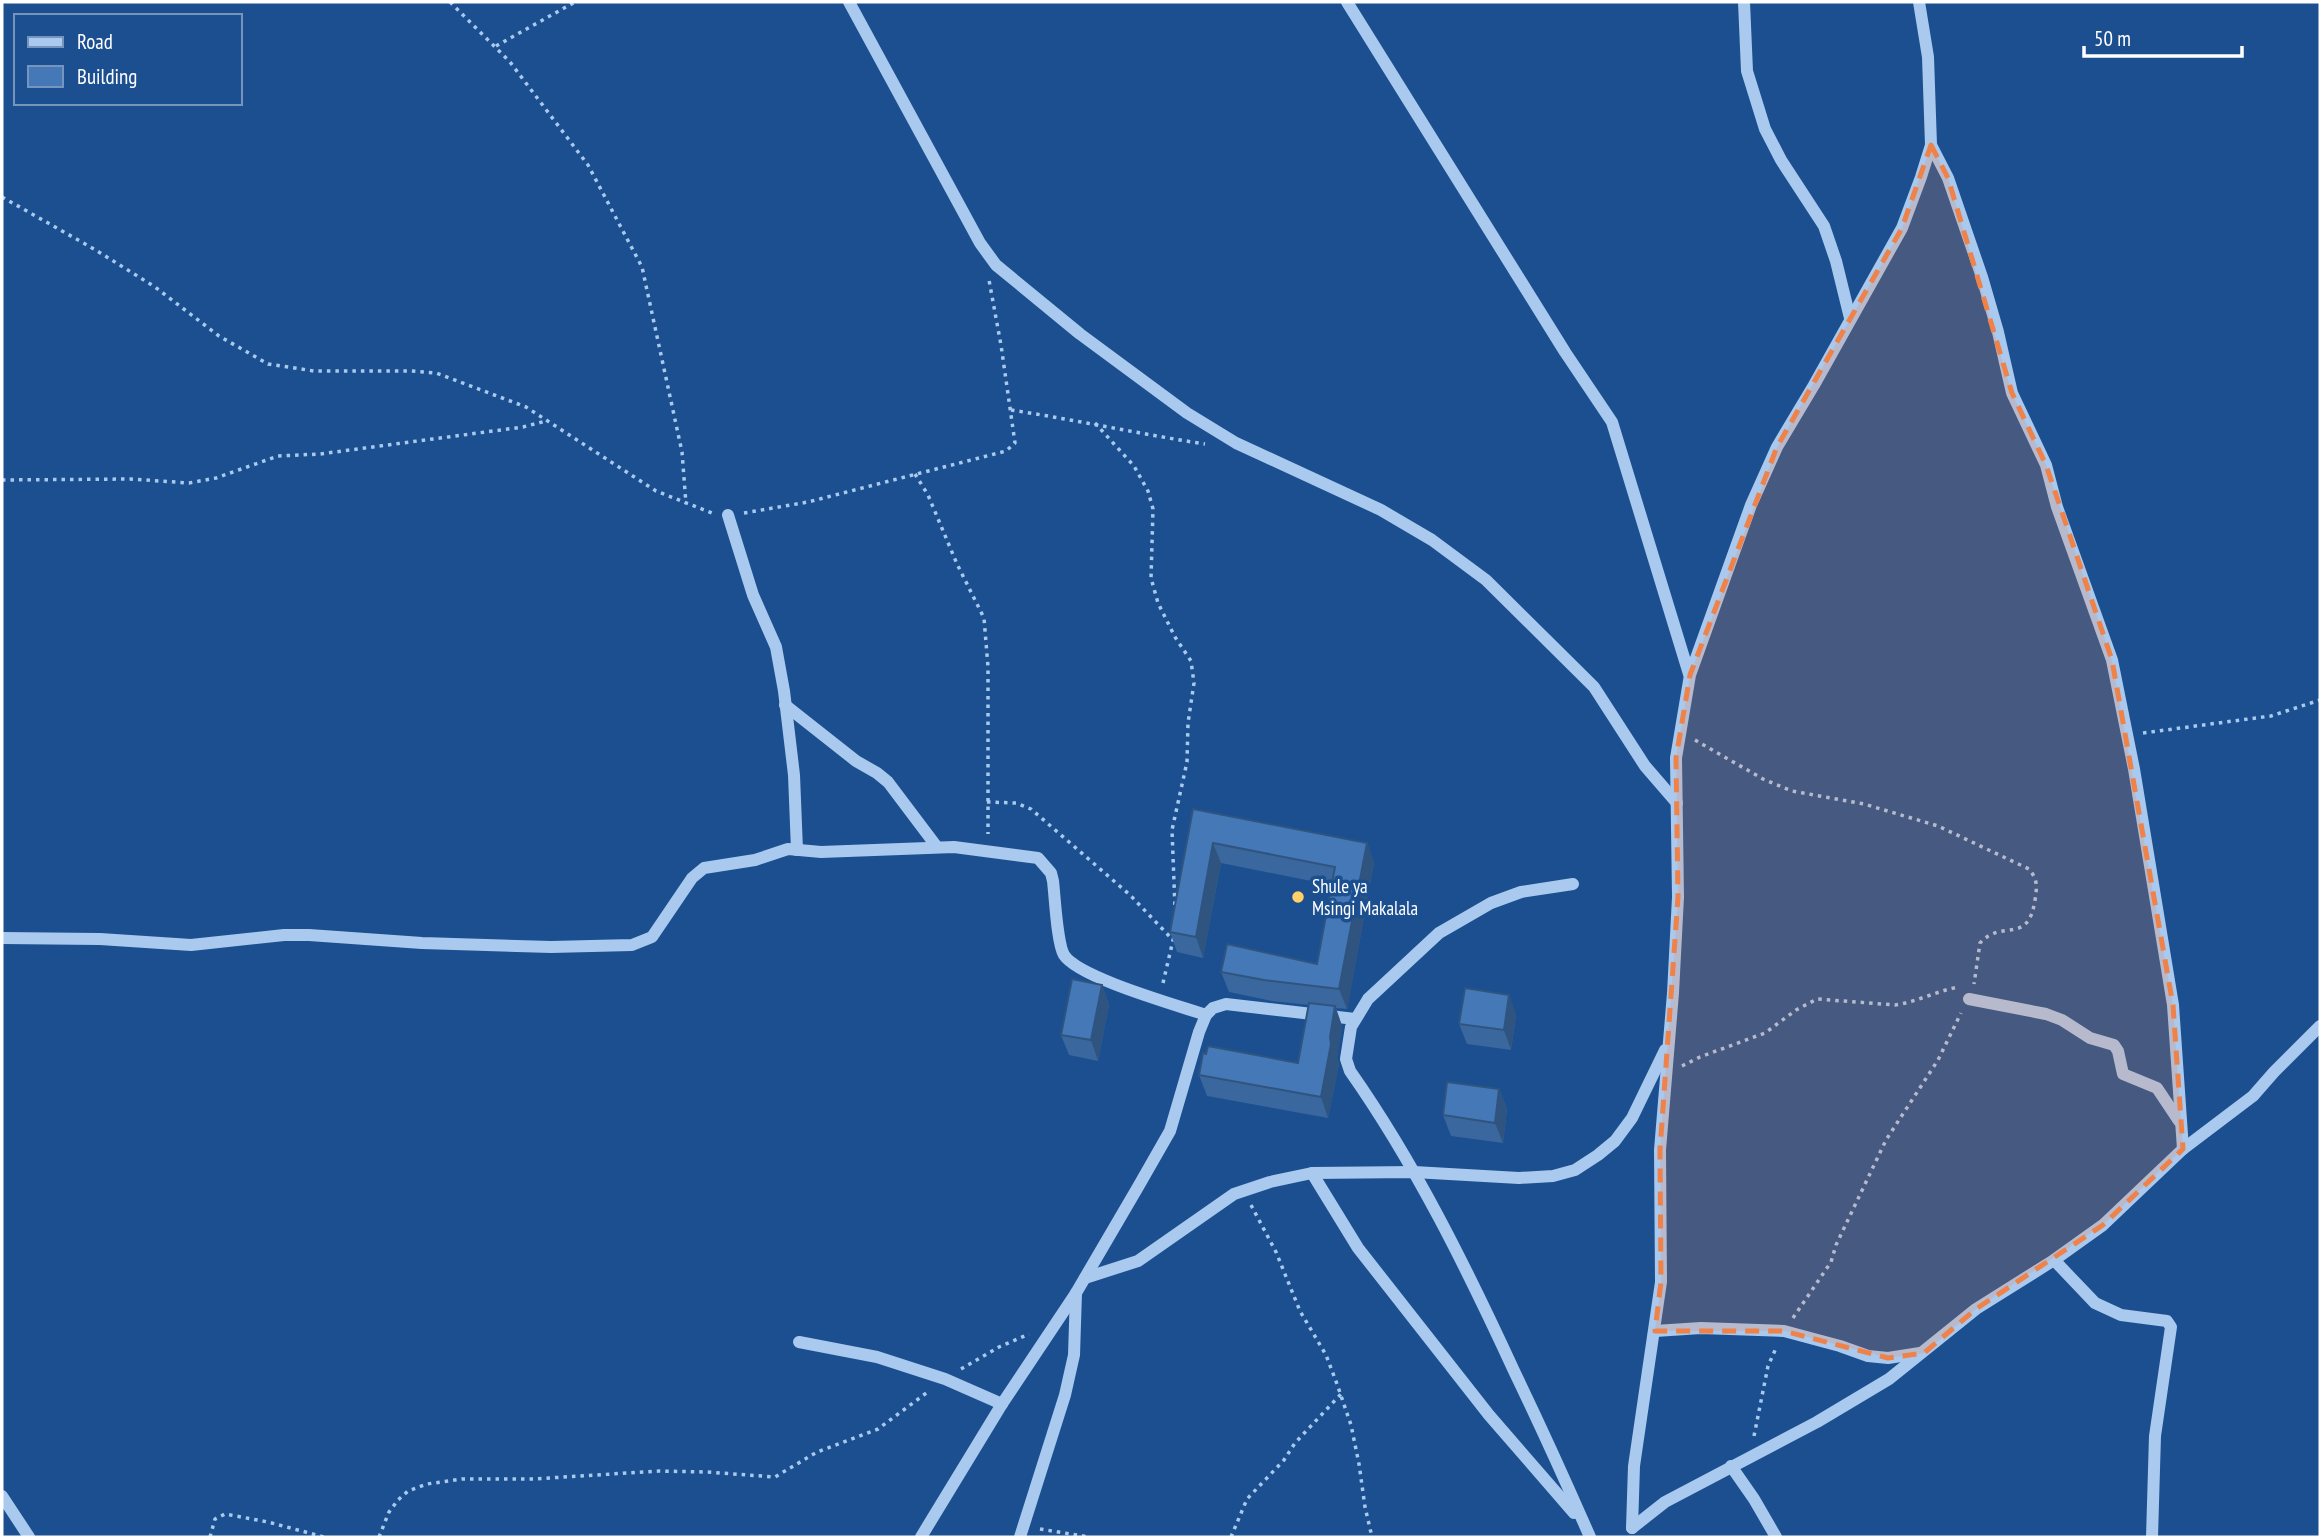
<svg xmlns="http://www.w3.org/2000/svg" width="2322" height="1539" viewBox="0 0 2322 1539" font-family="'PT Sans Narrow',sans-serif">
	<rect width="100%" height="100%" fill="#1b4f8f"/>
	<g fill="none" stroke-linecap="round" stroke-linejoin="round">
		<g stroke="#a9c9ee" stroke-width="3.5" stroke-dasharray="3.5 5" stroke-linecap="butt">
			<polyline points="450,2 510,62 588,165 642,267 682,452 686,504"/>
			<polyline points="496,46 575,2"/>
			<polyline points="2,197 94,249 155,287 219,336 268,364 314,371 411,371 436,373 526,407 656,491 712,513"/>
			<path d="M1011,410C1076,420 1140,434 1205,444"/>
			<polyline points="1095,423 1134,466 1148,491 1153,509 1151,578 1158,603 1175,637 1191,661 1194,683 1188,723 1187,762 1172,830 1175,908"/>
			<polyline points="915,474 928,495 957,564 984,618 988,667 988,834"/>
			<polyline points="2,480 130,479 189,483 216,478 278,456 320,454 523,427 546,421"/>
			<polyline points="744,513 808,502 1006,451 1015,443 1001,345 989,280"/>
			<polyline points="2143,733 2271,716 2320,700"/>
			<path d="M1695,740L1763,779L1792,791L1864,804L1938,826L2029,869C2038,880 2037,887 2035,900C2028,946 2003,918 1980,943L1974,984"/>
			<polyline points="987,802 1016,803 1031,809 1130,895 1173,940"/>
			<polyline points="1163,983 1174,936"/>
			<path d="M1682,1066L1700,1057L1765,1033L1796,1010L1817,999L1895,1005C1917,1002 1936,991 1959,987"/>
			<polyline points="1251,1205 1276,1252 1300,1311 1326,1355 1337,1384 1351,1425 1359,1464 1365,1507 1372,1537"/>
			<polyline points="1793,1318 1831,1262 1836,1245 1886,1140 1938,1060 1961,1013"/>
			<polyline points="961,1369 999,1347 1029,1334"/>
			<polyline points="1754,1436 1768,1366 1777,1346"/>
			<polyline points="1040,1529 1089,1537"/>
			<polyline points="210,1537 215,1519 225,1514 268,1522 324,1537"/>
			<polyline points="379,1537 389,1512 398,1500 408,1491 427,1484 462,1479 533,1479 659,1471 707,1472 775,1477 817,1452 878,1429 929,1391"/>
			<polyline points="1231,1537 1247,1499 1284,1460 1295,1443 1341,1394"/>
		</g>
		<g stroke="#a9c9ee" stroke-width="12">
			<polyline points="849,2 980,243 996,265 1080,334 1187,413 1236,443 1381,510 1432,540 1486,580 1594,687 1645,766 1677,803"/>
			<polyline points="1347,2 1565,352 1612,422 1689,674"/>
			<polyline points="1744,2 1747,71 1765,129 1781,160 1824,226 1836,261 1850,318"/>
			<polyline points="1931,145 1948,178 1982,277 1998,332 2012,393 2046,465 2057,507 2112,660 2134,769 2173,1005 2183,1149"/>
			<polyline points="728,515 753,595 776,647 784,691 794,775 797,850"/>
			<polyline points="785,705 856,761 877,773 888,782 937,847"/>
			<path d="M1573,884L1521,892L1491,903L1439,933L1368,999L1351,1027L1346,1059L1350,1071C1416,1165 1467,1269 1515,1373C1541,1427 1566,1482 1590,1537"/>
			<path d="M2,938L100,939L191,945L284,935H309L422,943L551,947L632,945L652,937L692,878L704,868L755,860L788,849L821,852L954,847L1038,858L1051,873L1053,881C1055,898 1057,943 1064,955C1079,978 1177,1005 1206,1015"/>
			<polyline points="1969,999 2046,1014 2062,1020 2090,1038 2114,1045 2118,1051 2123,1074 2157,1088 2179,1121"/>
			<polyline points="1312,1173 1358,1248 1489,1415 1574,1513"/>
			<polyline points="2054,1260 2095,1303 2121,1315 2167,1321 2171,1327 2155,1436 2152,1537"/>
			<polyline points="1085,1278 1138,1261 1234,1194 1270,1182 1312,1173 1414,1172 1519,1178 1553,1176 1575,1170 1598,1155 1615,1141 1632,1118 1665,1050"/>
			<polyline points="1655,1331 1701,1328 1784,1331 1840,1346 1868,1356 1888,1358 1920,1353"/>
			<polyline points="799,1342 877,1357 945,1379 1002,1404"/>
			<polyline points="1731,1466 1754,1499 1776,1537"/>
			<polyline points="2,1496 29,1537"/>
			<polyline points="1632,1528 1634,1466 1661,1282 1660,1150 1673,993 1678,897 1676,758 1690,675 1751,505 1777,447 1814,385 1902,228 1921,177 1931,145 1928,57 1919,2"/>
			<polyline points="1632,1528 1665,1502 1817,1422 1889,1379 1976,1309 2054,1260 2103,1225 2183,1149 2253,1096 2274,1072 2320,1026"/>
			<polyline points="921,1537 1002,1404 1076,1293 1138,1187 1170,1131 1199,1032 1206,1015 1213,1008 1226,1004 1355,1019"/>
			<polyline points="1020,1537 1065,1395 1074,1355 1076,1293"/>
		</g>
	</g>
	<g fill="#3a679d">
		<polygon points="1193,809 1367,843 1374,863 1347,1009 1336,1008 1342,1026 1337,1058 1339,1064 1328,1118 1207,1096 1199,1075 1298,1063 1309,1005 1272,1001 1229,992 1221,972 1317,964 1331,885 1221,863 1203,958 1177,952 1170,932"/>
		<polygon points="1102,985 1109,1005 1098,1061 1069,1055 1061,1035"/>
		<polygon points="1509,995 1516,1016 1511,1050 1467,1044 1459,1024"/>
		<polygon points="1499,1089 1507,1109 1503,1143 1451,1136 1443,1115"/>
	</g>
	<g fill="#305480">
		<polygon points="1213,843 1221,863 1203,958 1196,937"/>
		<polygon points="1367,843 1374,863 1347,1009 1339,989"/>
		<polygon points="1102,985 1109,1005 1098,1061 1091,1040"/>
		<polygon points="1509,995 1516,1016 1511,1050 1504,1030"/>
		<polygon points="1335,1006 1342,1026 1337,1058 1339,1064 1328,1118 1321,1097"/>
		<polygon points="1499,1089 1507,1109 1503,1143 1495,1123"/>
	</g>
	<g fill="#4478b7" stroke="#305480" stroke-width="2">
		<polygon points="1193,809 1367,843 1339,989 1264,980 1221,972 1227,944 1317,964 1335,867 1213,843 1196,937 1170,932"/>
		<polygon points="1072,979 1102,985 1091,1040 1061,1035"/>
		<polygon points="1465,988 1509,995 1504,1030 1459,1024"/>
		<polygon points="1309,1003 1335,1006 1330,1037 1331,1044 1321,1097 1199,1075 1203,1053 1206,1054 1208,1046 1298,1063"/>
		<polygon points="1447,1082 1499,1089 1495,1123 1443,1115"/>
	</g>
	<path fill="#ee8249" fill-opacity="0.2" stroke="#ee8249" stroke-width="5" stroke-dasharray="14 9" stroke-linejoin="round" d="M1931,145L1948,178L2012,393L2046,465L2112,660L2173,1005L2183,1149L2103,1225L1976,1309L1924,1353L1888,1358L1784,1331H1655L1661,1282L1660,1150L1678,897L1676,758L1690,675L1777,447L1902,228Z"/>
	<circle fill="#ffd166" stroke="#1b4f8f" stroke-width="2.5" cx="1298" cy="897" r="7"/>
	<g text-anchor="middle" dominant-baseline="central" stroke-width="7" stroke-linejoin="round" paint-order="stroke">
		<g font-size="19" fill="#fff" stroke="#1b4f8f" text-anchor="start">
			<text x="1312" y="886">Shule ya<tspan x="1312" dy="22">Msingi Makalala</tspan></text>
		</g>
	</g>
	<rect width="2322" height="1539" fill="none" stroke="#ffffff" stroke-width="7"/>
	<rect x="14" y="14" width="228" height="91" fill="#1b4f8f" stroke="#7695bc" stroke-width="2"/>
	<rect x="28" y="37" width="35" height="10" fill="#a9c9ee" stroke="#7695bc" stroke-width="2"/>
	<text x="77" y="49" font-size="21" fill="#ffffff">Road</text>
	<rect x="28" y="66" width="35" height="21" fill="#4478b7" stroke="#7695bc" stroke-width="2"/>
	<text x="77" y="84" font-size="21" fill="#ffffff">Building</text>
	<path d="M2084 46v10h158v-10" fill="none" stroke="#ffffff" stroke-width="3.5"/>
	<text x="2094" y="46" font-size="21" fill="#ffffff" stroke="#1b4f8f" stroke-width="5" paint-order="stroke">50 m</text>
</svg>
